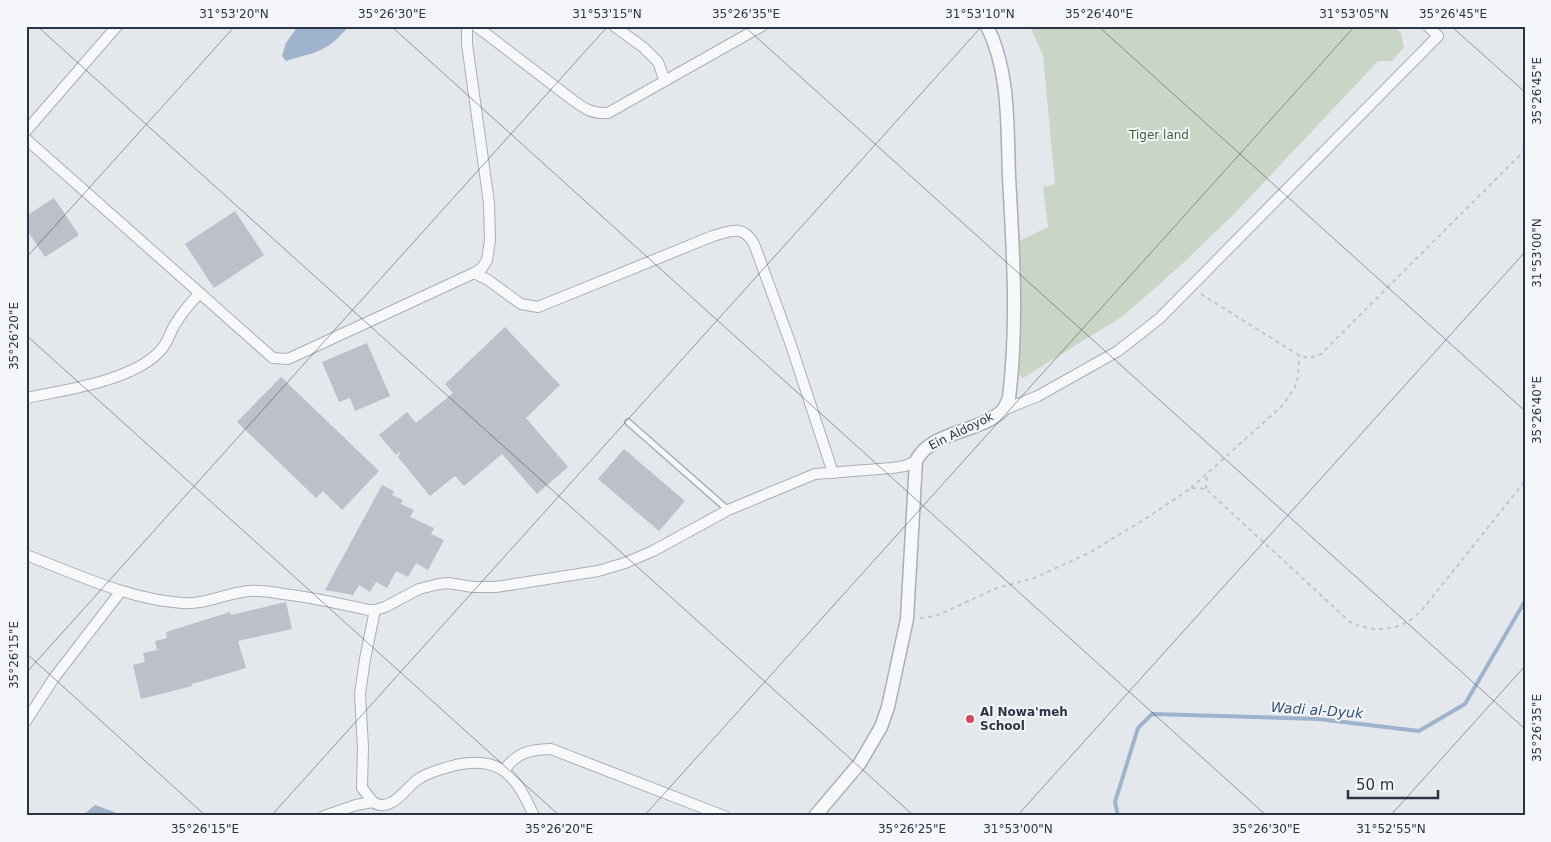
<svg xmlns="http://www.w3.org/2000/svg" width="1551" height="842" viewBox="0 0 1551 842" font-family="'DejaVu Sans',sans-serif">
	<rect width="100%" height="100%" fill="#e4e7ec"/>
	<polygon fill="#c9d6c5" points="1030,26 1394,26 1401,33 1404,47 1392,61 1378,61 1235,213 1180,266 1123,316 1023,378 1016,372 1017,242 1048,227 1043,187 1055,184 1043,56"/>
	<g fill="#9fb4cc">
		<path d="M298,26H349C326,53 318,51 286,61L282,56L286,43Z"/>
		<polygon points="95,805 117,813 119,816 82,816"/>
	</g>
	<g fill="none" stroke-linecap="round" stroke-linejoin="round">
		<polyline stroke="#9fb4cc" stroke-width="4" points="1118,816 1115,802 1138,728 1152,714 1318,719 1419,731 1465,704 1525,601"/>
	</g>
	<g fill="#bbc0ca">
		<polygon points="54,198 79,235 45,257 26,229 26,216"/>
		<polygon points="235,211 264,255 214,288 185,244"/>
		<polygon points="505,327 560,385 526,418 568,467 537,494 502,454 464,486 455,476 430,496 398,457 401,451 396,455 379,435 407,412 416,423 453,393 445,384"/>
		<polygon points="367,343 390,396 355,411 350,398 339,402 322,362"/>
		<polygon points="281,377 379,471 342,510 323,491 316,498 237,422"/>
		<polygon points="624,449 685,501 659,531 598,479"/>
		<polygon points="382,485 394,491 392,495 403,500 401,504 414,510 410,517 434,528 431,534 444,540 428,570 416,563 408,577 396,571 387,588 376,582 370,592 359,585 353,595 325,590"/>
		<polygon points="286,602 292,629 238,641 246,668 192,684 192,686 141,699 133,665 145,662 143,653 157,650 155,641 167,638 166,632 230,612 231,615"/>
	</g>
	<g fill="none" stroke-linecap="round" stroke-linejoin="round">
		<g stroke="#a9aeb7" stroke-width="8">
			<polyline id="service" points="628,422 728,510"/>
		</g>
		<g stroke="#a9aeb7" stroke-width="12">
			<g id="minor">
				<polyline points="467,26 467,44 489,203 490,240 487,260 482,268 474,273"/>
				<path d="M476,26L574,101C585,109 593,114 608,113L762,26"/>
				<polyline points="614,26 644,48 658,62 665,81"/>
				<polyline points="26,131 117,26"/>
				<path d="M26,139L273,358L288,359L474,273L488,280L521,304L538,307L713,236C730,231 743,224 754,244L790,342L833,473"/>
				<path d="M26,398C65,390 131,381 159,352C167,345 169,335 174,326C181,314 190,303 200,293"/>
				<polyline points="1003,410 1038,396 1118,351 1160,318 1438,36 1428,26"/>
				<path d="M26,555C77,574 127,599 182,603C205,605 225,593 249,591C260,590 272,592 283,594C312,597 340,604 368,610H375L385,607L419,589L439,584L448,583L473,587H496L598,571L625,563L653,551L728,510L815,474L892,468L905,466L916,461"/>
				<polyline points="26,721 54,678 121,591"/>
				<path d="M504,770C518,752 528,750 551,749L724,816"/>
				<polyline points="373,802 362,788 363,747 360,694 365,659 375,610"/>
				<path d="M324,816L356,805L373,802C390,814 405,789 417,780C426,773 441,769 452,766C501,754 516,776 534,816"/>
			</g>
		</g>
		<g stroke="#a9aeb7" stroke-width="15">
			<path id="tertiary" d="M815,816L860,763L881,727L888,707L907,619L916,461C932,430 977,434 1002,411C1005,408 1007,402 1009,398C1018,325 1013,249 1009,176C1007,126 1010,72 987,26"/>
		</g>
		<g stroke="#c2c5cb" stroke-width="2" stroke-dasharray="4 4" stroke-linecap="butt">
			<polyline points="1201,294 1300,356 1310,358 1321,354 1525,150"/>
			<polyline points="1191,488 1283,405 1295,387 1298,377 1299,355"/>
			<polyline points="1206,489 1207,474"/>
			<path d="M920,618L935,616L947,611L997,588L1034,578L1089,553L1148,517L1191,488L1206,489L1350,622C1376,634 1402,631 1422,610L1525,481"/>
		</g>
		<use href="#service" stroke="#f7f8fa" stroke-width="5"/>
		<use href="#minor" stroke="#f7f8fa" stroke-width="10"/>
		<use href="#tertiary" stroke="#f7f8fa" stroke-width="12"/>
	</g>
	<path fill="none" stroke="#2b3445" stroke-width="1" stroke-opacity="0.45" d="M37,26L914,816M391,26L1267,816M744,26L1525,729M1098,26L1525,411M1451,26L1525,92M26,258L235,26M26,335L560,816M26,653L206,816M26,673L608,26M271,816L982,26M644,816L1355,26M1017,816L1525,252M1390,816L1525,666"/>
	<circle fill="#d1495b" stroke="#f4f6f9" stroke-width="2" cx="970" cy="719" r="5"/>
	<g text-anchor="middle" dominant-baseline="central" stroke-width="4" stroke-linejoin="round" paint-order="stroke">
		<g font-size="12" fill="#3f6138" stroke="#f4f6f9">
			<text x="1159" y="135">Tiger land</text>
		</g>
		<g font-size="12" fill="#2b3445" stroke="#f4f6f9">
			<text transform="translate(961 431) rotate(-26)">Ein Aldoyok</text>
		</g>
		<g font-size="12" font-weight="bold" fill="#2b3445" stroke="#f4f6f9" text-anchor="start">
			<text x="980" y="712">Al Nowa'meh<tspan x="980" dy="14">School</tspan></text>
		</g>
		<g font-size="14" font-style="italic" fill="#34527a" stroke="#f4f6f9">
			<text transform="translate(1317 710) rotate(4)">Wadi al-Dyuk</text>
		</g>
	</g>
	<rect width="1551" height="842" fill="none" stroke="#f4f6f9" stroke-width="55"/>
	<path d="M1348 790v8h90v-8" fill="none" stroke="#2b3445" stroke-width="2.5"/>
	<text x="1356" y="790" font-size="15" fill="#2b3445" stroke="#f4f6f9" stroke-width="4" paint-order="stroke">50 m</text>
	<rect x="28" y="28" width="1496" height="786" fill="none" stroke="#2b3445" stroke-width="2"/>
	<g font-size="12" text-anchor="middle" fill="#2b3445">
		<text x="234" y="18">31°53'20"N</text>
		<text x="392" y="18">35°26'30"E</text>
		<text x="607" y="18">31°53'15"N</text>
		<text x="746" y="18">35°26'35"E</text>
		<text x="980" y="18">31°53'10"N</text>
		<text x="1099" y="18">35°26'40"E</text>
		<text x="1354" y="18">31°53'05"N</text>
		<text x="1453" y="18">35°26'45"E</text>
		<text transform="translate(1537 91) rotate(-90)" y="4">35°26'45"E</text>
		<text transform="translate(1537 253) rotate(-90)" y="4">31°53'00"N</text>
		<text transform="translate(14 336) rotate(-90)" y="4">35°26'20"E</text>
		<text transform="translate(1537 410) rotate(-90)" y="4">35°26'40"E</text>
		<text transform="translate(14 655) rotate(-90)" y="4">35°26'15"E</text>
		<text transform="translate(1537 728) rotate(-90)" y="4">35°26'35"E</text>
		<text x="205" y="833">35°26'15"E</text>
		<text x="559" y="833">35°26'20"E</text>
		<text x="912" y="833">35°26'25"E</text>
		<text x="1018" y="833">31°53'00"N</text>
		<text x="1266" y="833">35°26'30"E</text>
		<text x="1391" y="833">31°52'55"N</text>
	</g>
</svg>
